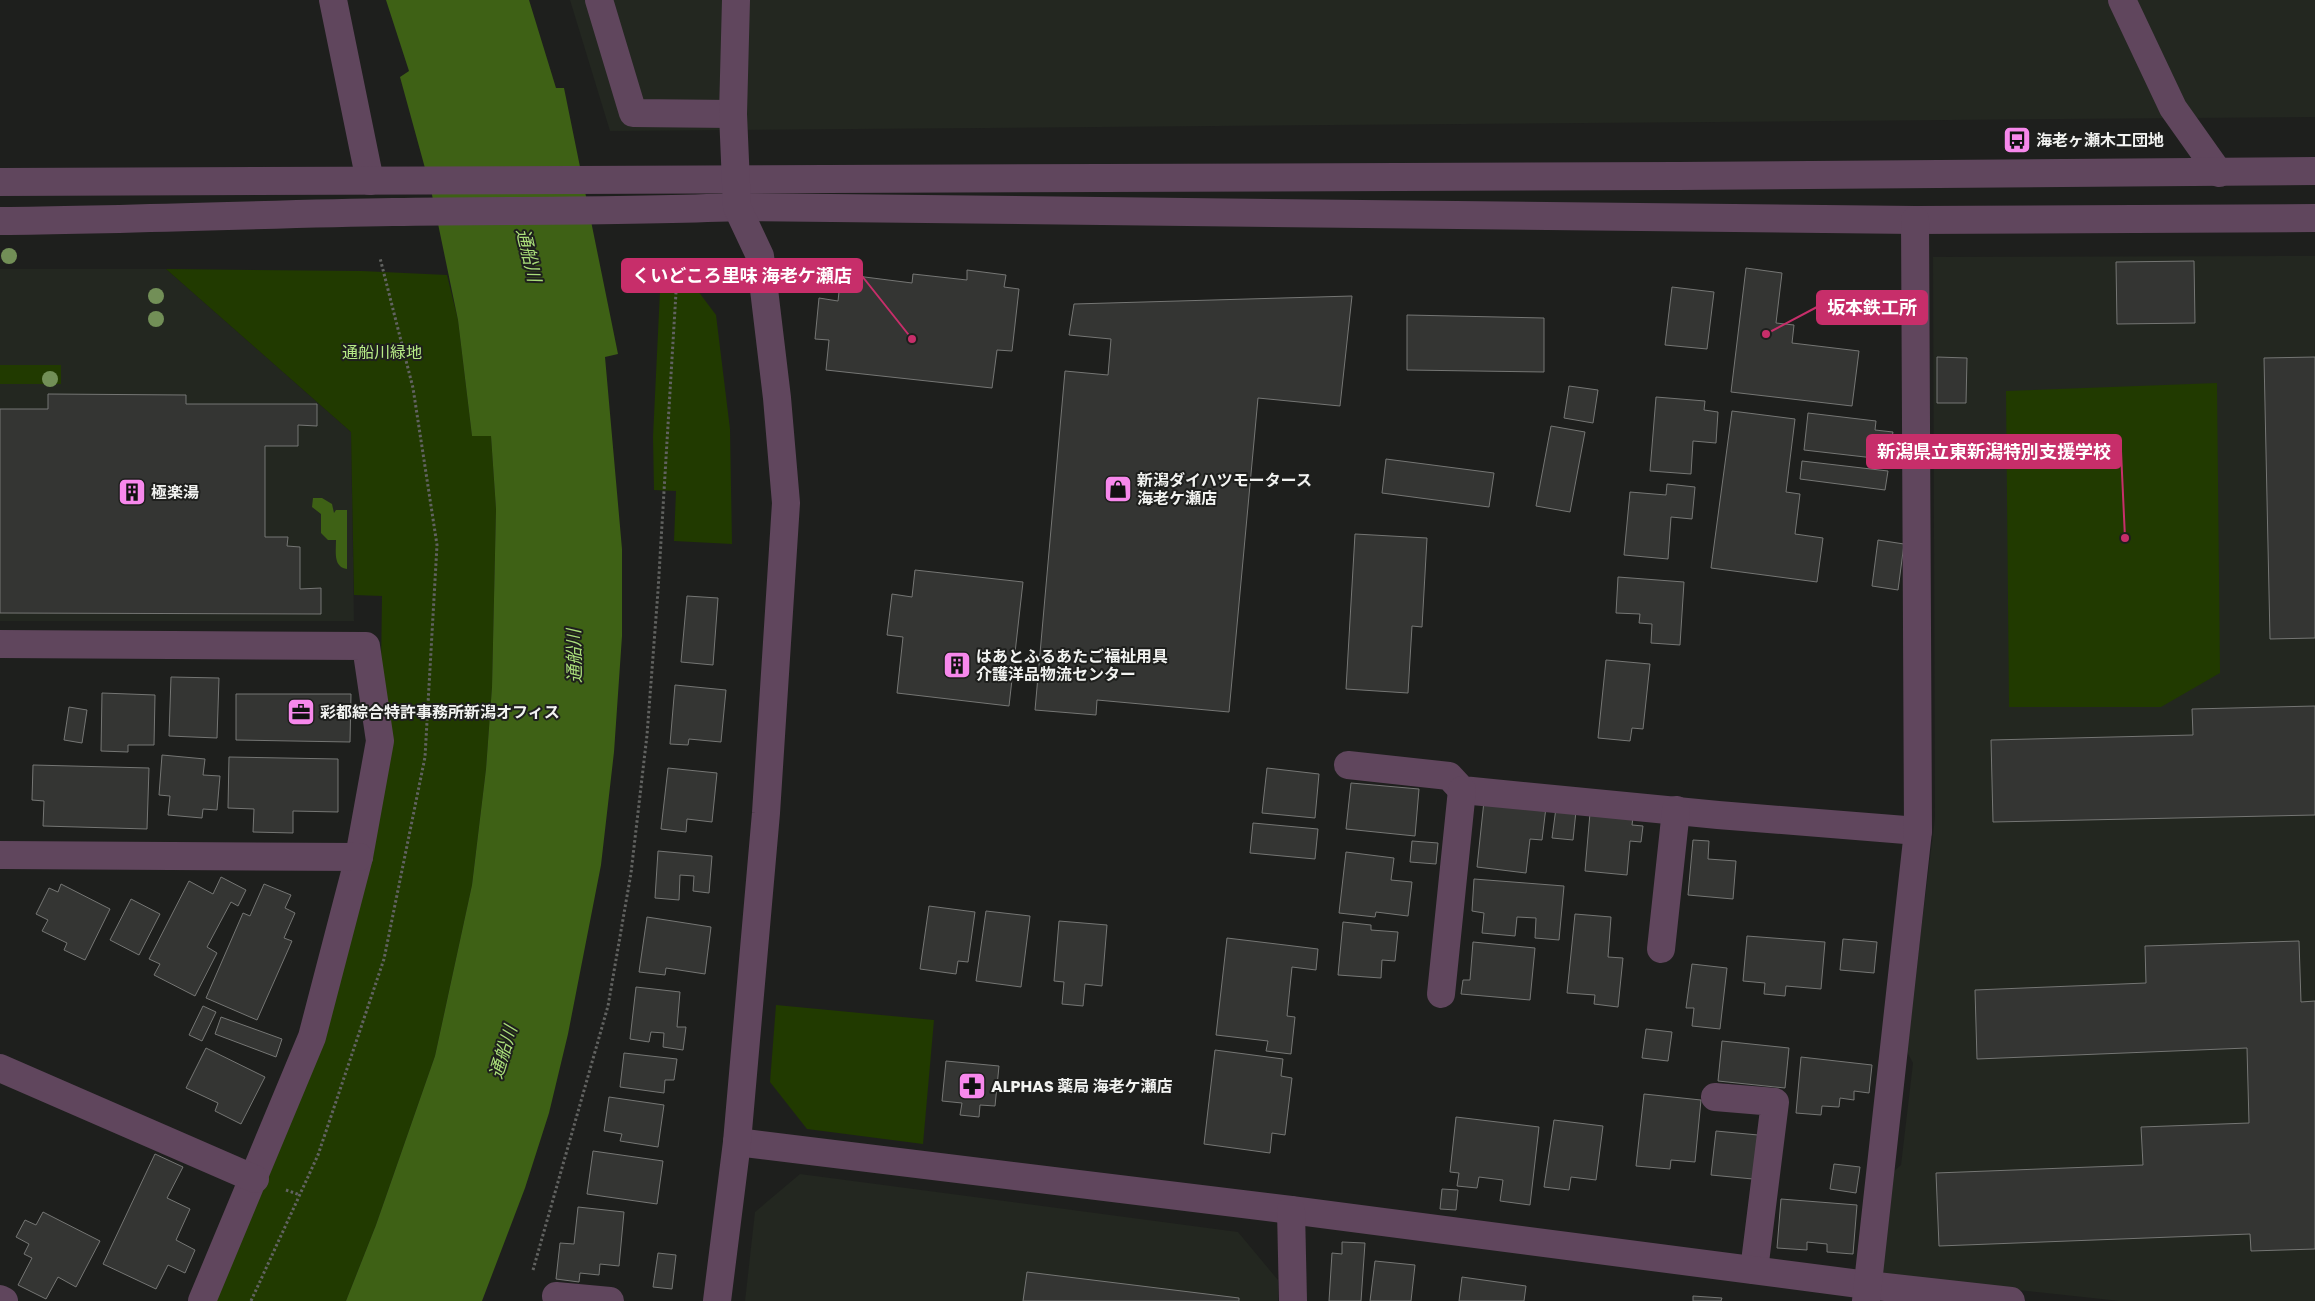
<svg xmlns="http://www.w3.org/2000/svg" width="2315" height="1301" viewBox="0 0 2315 1301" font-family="Poppins,'Noto Sans JP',sans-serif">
	<rect width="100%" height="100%" fill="#1e1f1d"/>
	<g fill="#232720">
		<polygon points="570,0 2315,0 2315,117 610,131"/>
		<polygon points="2315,256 2315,1301 2120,1301 1881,1275 1893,1172 1901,1165 1913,1063 1906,1050 1935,818 1933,257"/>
		<polygon points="0,269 166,269 351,432 354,621 0,621"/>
		<polygon points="800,1174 1238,1232 1278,1280 1278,1301 745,1301 755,1212"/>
	</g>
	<g fill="#213a00">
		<polygon points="680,267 716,315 730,429 732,544 674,541 676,491 654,490 653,437 660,291 655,268"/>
		<polygon points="166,269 362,271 447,275 458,320 472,436 491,436 496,509 492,687 486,769 472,885 435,1056 376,1225 346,1301 209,1301 313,1037 380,741 382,596 354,595 351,432"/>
		<rect x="0" y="365" width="61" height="19"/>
		<polygon points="2217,383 2220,673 2161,707 2009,707 2006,391"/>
		<polygon points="776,1005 934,1020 923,1144 807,1129 770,1082"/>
	</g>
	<g fill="#3e6115">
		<polygon points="386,0 529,0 556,88 564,88 618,354 605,357 622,549 622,636 614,752 601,865 568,1034 549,1113 525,1188 482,1301 346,1301 376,1225 435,1056 472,885 486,769 492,687 496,509 491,436 472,436 458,320 431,190 400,77 409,71"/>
		<path d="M313,498H322L332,504L334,513L336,510H347V569C333,567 336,552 336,540H328L321,533V514L312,507Z"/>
	</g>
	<g fill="#343533" stroke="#757674">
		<polygon points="2194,261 2195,323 2117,324 2116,262"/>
		<polygon points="1746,268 1782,273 1776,323 1794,325 1792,343 1859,351 1852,406 1731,392"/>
		<polygon points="967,270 1006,275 1004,287 1019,289 1012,351 997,350 992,388 826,370 829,340 815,339 819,298 838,301 841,274 912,283 913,274 967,280"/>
		<polygon points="1672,287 1714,292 1707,349 1665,345"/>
		<polygon points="1352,296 1340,406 1258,398 1229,712 1097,700 1096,715 1035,710 1065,371 1108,375 1111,339 1069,335 1074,304"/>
		<polygon points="1407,315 1544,318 1544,372 1407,370"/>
		<polygon points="1937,357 1967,358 1966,403 1937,403"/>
		<polygon points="2315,357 2315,638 2270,639 2264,358"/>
		<polygon points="1569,386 1598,390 1593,423 1564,418"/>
		<polygon points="48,394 186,395 186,404 317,404 317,426 298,425 298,446 265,446 265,537 288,537 287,546 300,547 300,589 321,588 321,614 0,613 0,409 48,409"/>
		<polygon points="1656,397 1705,401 1704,410 1718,412 1716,443 1693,441 1691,474 1650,471"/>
		<polygon points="1732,411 1795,419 1786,492 1800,494 1795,534 1823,538 1817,582 1711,568"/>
		<polygon points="1808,413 1876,421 1875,430 1893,432 1891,442 1902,443 1900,461 1804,450"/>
		<polygon points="1551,426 1585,432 1570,512 1536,506"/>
		<polygon points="1386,459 1494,473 1489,507 1382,493"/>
		<polygon points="1802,461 1888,471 1885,490 1800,479"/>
		<polygon points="1667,484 1695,487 1692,519 1671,517 1668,559 1624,555 1630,492 1666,495"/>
		<polygon points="1355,534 1427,538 1422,627 1412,626 1408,693 1346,689"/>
		<polygon points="1878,540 1904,544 1898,590 1872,586"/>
		<polygon points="915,570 1023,582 1009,706 897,693 903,637 887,635 892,594 912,597"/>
		<polygon points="1618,577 1684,582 1680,645 1651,643 1652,624 1639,623 1640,614 1616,613"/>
		<polygon points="687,596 718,598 713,665 681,662"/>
		<polygon points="1606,660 1650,664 1643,729 1632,728 1630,741 1598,738"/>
		<polygon points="171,677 219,678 217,738 169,736"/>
		<polygon points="675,685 726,690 721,742 689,739 688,745 670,744"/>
		<polygon points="102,693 155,695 154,745 128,745 128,752 101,751"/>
		<polygon points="236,694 351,694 350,742 236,740"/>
		<polygon points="2315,706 2315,815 1993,822 1991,740 2193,735 2192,709"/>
		<polygon points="69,707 87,710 82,743 64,740"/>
		<polygon points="162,755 205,759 203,775 220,776 217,810 203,809 202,818 168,815 170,796 159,795"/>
		<polygon points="229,757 338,759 338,812 293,811 293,833 253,832 254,809 228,808"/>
		<polygon points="33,765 149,768 147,829 43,826 44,801 32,800"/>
		<polygon points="668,768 717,773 712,822 687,819 686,832 661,829"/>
		<polygon points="1267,768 1319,774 1315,818 1262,813"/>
		<polygon points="1351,783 1419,789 1415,836 1346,829"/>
		<polygon points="1484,801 1546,807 1542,840 1530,839 1526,873 1477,867"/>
		<polygon points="1556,808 1576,811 1573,840 1552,838"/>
		<polygon points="1590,813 1633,817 1632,825 1643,826 1641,842 1630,841 1627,875 1585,871"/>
		<polygon points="1253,823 1318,829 1315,859 1250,853"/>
		<polygon points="1693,840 1709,841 1708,859 1736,861 1733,899 1688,895"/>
		<polygon points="1412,841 1438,843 1436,864 1410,862"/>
		<polygon points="658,851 712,856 709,893 693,891 694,876 680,875 679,900 655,898"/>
		<polygon points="1346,852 1394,858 1391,880 1412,882 1408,916 1376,912 1375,917 1339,913"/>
		<polygon points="221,877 246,890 238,906 231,902 207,947 217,953 195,996 154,975 160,964 149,959 189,881 213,894"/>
		<polygon points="1474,879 1564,886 1559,940 1535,938 1536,918 1517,917 1515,936 1482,933 1484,913 1472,911"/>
		<polygon points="61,884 110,909 85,960 64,950 67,943 42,931 48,920 36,914 49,888 58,892"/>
		<polygon points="264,884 291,895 285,908 295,913 284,938 292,941 257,1020 206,998 243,913 250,916"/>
		<polygon points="131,899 160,914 139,955 110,940"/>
		<polygon points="929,906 975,912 968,962 958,961 956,974 920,969"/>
		<polygon points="986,911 1030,916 1021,987 976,981"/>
		<polygon points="1575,914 1611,917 1608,957 1623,958 1618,1007 1594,1004 1595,995 1567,993"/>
		<polygon points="647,917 711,927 705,974 666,968 665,975 639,972"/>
		<polygon points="1059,921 1107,925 1102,986 1085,984 1083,1006 1062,1004 1064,982 1054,981"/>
		<polygon points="1343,922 1371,925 1371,930 1398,932 1395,961 1382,960 1381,978 1338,975"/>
		<polygon points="1747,936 1825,942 1821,989 1786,986 1785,996 1764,994 1765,983 1743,981"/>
		<polygon points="1227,938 1318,949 1316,970 1292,967 1287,1016 1295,1017 1291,1054 1266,1051 1268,1041 1216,1035"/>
		<polygon points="1843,939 1877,942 1874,973 1840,970"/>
		<polygon points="2299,941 2301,1002 2315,1001 2315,1249 2251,1251 2250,1234 1939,1246 1936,1173 2143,1165 2141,1127 2249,1123 2247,1048 1977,1059 1975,990 2146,983 2145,946"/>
		<polygon points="1473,942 1535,948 1530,1000 1461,994 1463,980 1470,980"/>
		<polygon points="1692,964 1727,968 1720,1029 1692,1026 1694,1008 1686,1008"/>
		<polygon points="636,987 680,992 677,1027 686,1027 683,1050 663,1047 664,1033 651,1032 649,1042 630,1039"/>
		<polygon points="203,1006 216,1012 202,1041 189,1035"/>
		<polygon points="221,1017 282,1039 276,1057 215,1034"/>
		<polygon points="1646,1029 1672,1032 1668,1061 1642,1058"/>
		<polygon points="1722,1041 1789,1048 1785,1088 1718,1081"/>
		<polygon points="206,1048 265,1077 241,1124 215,1111 218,1103 186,1088"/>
		<polygon points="1215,1050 1283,1059 1281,1076 1292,1078 1285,1135 1272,1133 1270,1153 1204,1144"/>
		<polygon points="624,1053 677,1059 674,1080 665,1080 664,1093 620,1087"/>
		<polygon points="1801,1057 1872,1065 1869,1093 1854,1091 1854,1100 1840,1098 1839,1107 1822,1106 1821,1115 1796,1113"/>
		<polygon points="946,1061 999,1066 995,1106 980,1105 979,1117 960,1115 962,1103 942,1101"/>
		<polygon points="1644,1094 1701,1100 1695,1162 1671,1160 1670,1169 1636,1166"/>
		<polygon points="609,1097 664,1105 658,1147 620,1141 622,1134 604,1131"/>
		<polygon points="1456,1117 1539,1127 1530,1205 1500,1201 1503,1180 1479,1177 1477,1188 1457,1186 1459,1173 1450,1172"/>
		<polygon points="1554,1120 1603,1126 1596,1180 1571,1177 1569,1190 1544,1187"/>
		<polygon points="1716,1131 1758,1135 1753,1179 1711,1175"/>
		<polygon points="593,1151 663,1161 657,1204 587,1194"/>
		<polygon points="155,1154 183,1167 167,1198 190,1209 176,1240 195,1250 185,1273 168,1265 156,1289 103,1264"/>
		<polygon points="1834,1164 1860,1167 1856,1193 1830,1189"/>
		<polygon points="1442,1189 1458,1190 1456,1210 1440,1209"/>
		<polygon points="1781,1199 1857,1205 1853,1254 1827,1252 1827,1244 1807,1242 1807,1250 1777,1248"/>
		<polygon points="578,1207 624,1212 619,1266 600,1264 599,1275 580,1273 579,1282 556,1279 560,1243 574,1244"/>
		<polygon points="43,1212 100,1241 76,1287 58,1277 46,1299 18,1285 32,1258 24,1254 29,1244 16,1237 25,1220 36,1225"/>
		<polygon points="1342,1242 1365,1243 1361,1301 1329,1301 1332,1253 1342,1254"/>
		<polygon points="658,1253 676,1255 672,1289 653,1287"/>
		<polygon points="1375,1261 1415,1265 1411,1301 1370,1301"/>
		<polygon points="1027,1272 1239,1298 1239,1301 1023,1301"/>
		<polygon points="1462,1277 1526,1286 1524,1301 1459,1301"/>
		<polygon points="1693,1296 1722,1298 1721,1301 1693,1301"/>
	</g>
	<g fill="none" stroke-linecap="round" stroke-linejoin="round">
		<g stroke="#626361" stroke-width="3" stroke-dasharray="2.5 2.5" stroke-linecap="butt">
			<polyline points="286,1190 300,1195"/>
			<polyline points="533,1270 608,1006 631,873 647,735 658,591 678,259"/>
			<polyline points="251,1301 318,1155 384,959 425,757 437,545 413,388 380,258"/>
		</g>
		<g stroke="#60465d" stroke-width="28">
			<polyline points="333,0 370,181"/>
			<polyline points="599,0 633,113 733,114"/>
			<polyline points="2122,0 2173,108 2219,173"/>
			<polyline points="0,182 1677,176 2315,171"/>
			<path d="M0,221C131,220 262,214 393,212C507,210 622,212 737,207L1915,220L2315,218"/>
			<polyline points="0,644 366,646 380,741 359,857 312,1037 202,1301"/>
			<polyline points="1348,765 1449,776 1462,790 1718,815 1918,831"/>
			<polyline points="0,855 359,857"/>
			<polyline points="1661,949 1676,810"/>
			<polyline points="1441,994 1462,790"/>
			<polyline points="0,1068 255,1179"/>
			<polyline points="1715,1097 1775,1102 1754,1270"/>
			<polyline points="737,1142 1291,1210 1867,1285 2011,1301"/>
			<polyline points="1291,1210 1293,1301"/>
			<polyline points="556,1296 610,1301"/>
			<polyline points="0,1299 4,1301"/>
			<polyline points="717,1301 737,1142 766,813 786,503 777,398 760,256 737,207 733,114 736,0"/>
			<polyline points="1866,1301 1918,831 1915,220"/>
		</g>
	</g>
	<g fill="#728f57">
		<circle cx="9" cy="256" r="8"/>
		<circle cx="156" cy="296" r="8"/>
		<circle cx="156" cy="319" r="8"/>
		<circle cx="50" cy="379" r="8"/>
	</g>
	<defs>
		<g id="bus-square" transform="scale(1.4375)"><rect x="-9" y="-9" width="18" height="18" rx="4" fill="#f788ec" stroke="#1e1f1d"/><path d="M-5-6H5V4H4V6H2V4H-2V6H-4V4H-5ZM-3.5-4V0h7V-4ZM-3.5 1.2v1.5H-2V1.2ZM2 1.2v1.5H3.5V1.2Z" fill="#111"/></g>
		<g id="shop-square" transform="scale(1.4375)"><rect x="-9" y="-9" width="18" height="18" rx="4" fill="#f788ec" stroke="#1e1f1d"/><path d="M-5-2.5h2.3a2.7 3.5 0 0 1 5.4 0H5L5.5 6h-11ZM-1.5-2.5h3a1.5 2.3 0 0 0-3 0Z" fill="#111"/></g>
		<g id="building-square" transform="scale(1.4375)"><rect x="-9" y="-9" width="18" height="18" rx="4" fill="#f788ec" stroke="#1e1f1d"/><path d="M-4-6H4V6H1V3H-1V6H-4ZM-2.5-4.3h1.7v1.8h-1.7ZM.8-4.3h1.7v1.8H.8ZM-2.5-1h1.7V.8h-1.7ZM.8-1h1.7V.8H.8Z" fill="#111"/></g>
		<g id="office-square" transform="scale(1.4375)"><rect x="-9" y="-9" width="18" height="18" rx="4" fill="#f788ec" stroke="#1e1f1d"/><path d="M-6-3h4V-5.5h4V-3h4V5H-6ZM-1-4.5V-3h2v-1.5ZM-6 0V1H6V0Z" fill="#111"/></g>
		<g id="pharmacy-square" transform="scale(1.4375)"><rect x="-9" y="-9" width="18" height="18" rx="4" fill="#f788ec" stroke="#1e1f1d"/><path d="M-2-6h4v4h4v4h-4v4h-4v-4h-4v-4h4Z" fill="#111"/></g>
	</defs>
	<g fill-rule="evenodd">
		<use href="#bus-square" x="2017" y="140"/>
		<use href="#shop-square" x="1118" y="489"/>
		<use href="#building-square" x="132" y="492"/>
		<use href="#building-square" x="957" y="665"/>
		<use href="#office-square" x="301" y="712"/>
		<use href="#pharmacy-square" x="972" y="1086"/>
	</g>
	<g text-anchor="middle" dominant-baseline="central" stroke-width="4" stroke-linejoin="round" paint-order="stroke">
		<g font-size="16" font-weight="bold" fill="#f2f3f1" stroke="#1e1f1d" text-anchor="start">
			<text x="2036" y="140">海老ヶ瀬木工団地</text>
			<text x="1137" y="480">新潟ダイハツモータース<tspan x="1137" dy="18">海老ケ瀬店</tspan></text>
			<text x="151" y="492">極楽湯</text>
			<text x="976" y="656">はあとふるあたご福祉用具<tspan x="976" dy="18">介護洋品物流センター</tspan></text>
			<text x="320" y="712">彩都綜合特許事務所新潟オフィス</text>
			<text x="991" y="1086">ALPHAS 薬局 海老ケ瀬店</text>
		</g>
		<g font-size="16" fill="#b7eb87" stroke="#1e1f1d">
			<text x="382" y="352">通船川緑地</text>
		</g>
		<g font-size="18" font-style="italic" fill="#aade7a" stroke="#1e1f1d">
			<text transform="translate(529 255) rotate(77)">通船川</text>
			<text transform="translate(574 656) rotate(-91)">通船川</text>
			<text transform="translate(503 1052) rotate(-73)">通船川</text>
		</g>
	</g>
	<path fill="none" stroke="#c72e6a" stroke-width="2" d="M912 339L862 276M1766 334L1817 307M2125 538L2121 451"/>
	<g fill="#c72e6a" stroke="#1e1f1d" stroke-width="2">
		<circle cx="912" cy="339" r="5"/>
		<circle cx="1766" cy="334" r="5"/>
		<circle cx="2125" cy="538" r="5"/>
	</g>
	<g fill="#c72e6a" stroke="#c72e6a" stroke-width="2">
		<rect x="622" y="259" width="240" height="33" rx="5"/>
		<rect x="1817" y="291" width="110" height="33" rx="5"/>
		<rect x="1867" y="435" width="254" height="33" rx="5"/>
	</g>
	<g font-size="18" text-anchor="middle" font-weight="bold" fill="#fff">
		<text x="742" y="282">くいどころ里味 海老ケ瀬店</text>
		<text x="1872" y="314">坂本鉄工所</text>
		<text x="1994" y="458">新潟県立東新潟特別支援学校</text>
	</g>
</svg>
